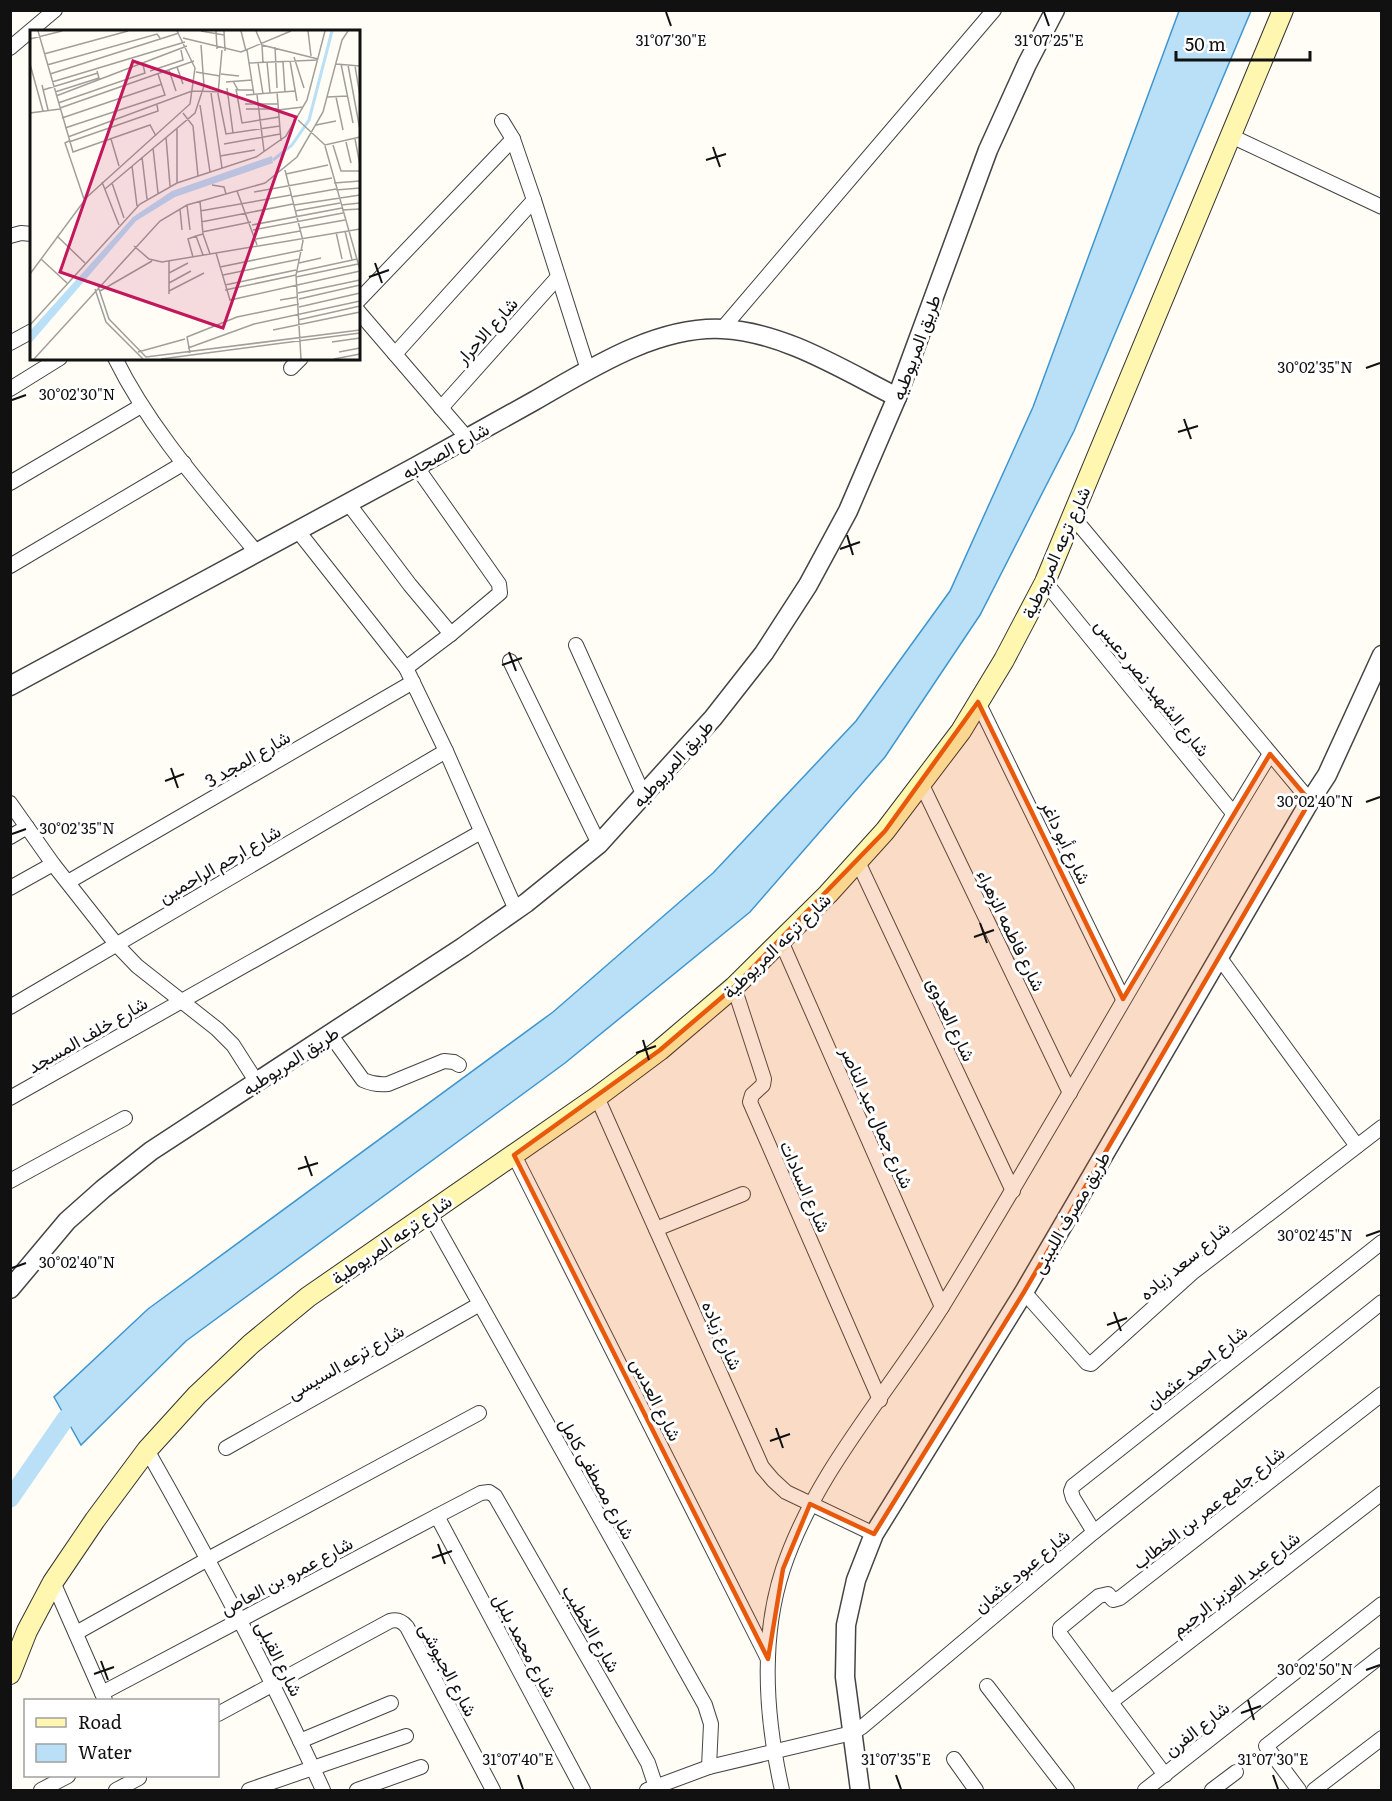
<svg xmlns="http://www.w3.org/2000/svg" width="1392" height="1801" viewBox="0 0 1392 1801" font-family="Literata,Vazirmatn,serif">
	<rect width="100%" height="100%" fill="#fffdf5"/>
	<polygon fill="#b9e0f7" stroke="#3f96cf" stroke-width="1.5" points="1179,11 1251,11 1074,431 980,615 885,757 750,912 565,1063 186,1341 81,1445 54,1397 148,1309 553,1012 713,873 856,721 950,591 1033,407"/>
	<g fill="none" stroke-linecap="round" stroke-linejoin="round">
		<polyline stroke="#b9e0f7" stroke-width="18" points="10,1499 66,1418"/>
		<g stroke="#444" stroke-width="16">
			<g id="minor">
				<polyline points="10,48 55,10"/>
				<polyline points="502,121 513,139 534,200 588,370"/>
				<polyline points="1231,136 1382,207"/>
				<polyline points="10,236 21,233 32,234"/>
				<polyline points="358,301 513,139"/>
				<polyline points="358,311 467,438"/>
				<polyline points="722,329 994,10"/>
				<polyline points="10,343 32,331"/>
				<polyline points="395,354 534,200"/>
				<path d="M115,358C151,431 206,491 257,553"/>
				<polyline points="291,368 301,358"/>
				<polyline points="10,389 60,358"/>
				<polyline points="441,408 558,277"/>
				<polyline points="416,466 499,584 500,593 451,634"/>
				<polyline points="10,483 141,406"/>
				<polyline points="348,503 410,585 451,634 406,668"/>
				<polyline points="1073,517 1310,801"/>
				<polyline points="298,531 406,668 446,751 516,910"/>
				<polyline points="10,566 184,463"/>
				<polyline points="1045,582 1233,813"/>
				<polyline points="576,645 644,796"/>
				<polyline points="510,661 599,844"/>
				<polyline points="978,702 1123,999"/>
				<polyline points="921,783 1070,1093"/>
				<polyline points="10,803 53,864 116,944 137,966 217,1029 233,1045 256,1081"/>
				<polyline points="10,837 27,827"/>
				<polyline points="858,862 1013,1191"/>
				<polyline points="68,882 413,682"/>
				<polyline points="10,888 53,864"/>
				<polyline points="781,941 942,1307"/>
				<polyline points="1219,957 1357,1146"/>
				<polyline points="734,987 764,1079 763,1085 752,1095 750,1102 880,1400"/>
				<polyline points="10,1007 446,751"/>
				<path d="M330,1034L363,1080C372,1084 379,1085 388,1084L444,1061L454,1062L459,1065"/>
				<polyline points="597,1097 762,1467 773,1480 786,1492 874,1534"/>
				<polyline points="10,1098 481,832"/>
				<polyline points="514,1155 768,1659"/>
				<polyline points="10,1181 125,1118"/>
				<polyline points="429,1213 705,1705 711,1724 709,1767"/>
				<polyline points="656,1229 743,1194"/>
				<polyline points="1024,1292 1087,1363 1091,1364 1192,1273 1382,1127"/>
				<polyline points="226,1448 480,1304"/>
				<path d="M147,1450C210,1561 270,1674 323,1790"/>
				<polyline points="437,1516 583,1790"/>
				<polyline points="1094,1532 1073,1498 1071,1491 1073,1486 1382,1242"/>
				<polyline points="53,1582 105,1700"/>
				<polyline points="76,1633 208,1559 479,1413"/>
				<polyline points="987,1686 1067,1790"/>
				<polyline points="102,1693 437,1516 481,1493 489,1492 495,1496 499,1503 635,1740 648,1763 657,1790"/>
				<polyline points="1111,1702 1382,1493"/>
				<path d="M218,1714L390,1621C397,1619 402,1621 407,1627L493,1790"/>
				<polyline points="300,1741 391,1703"/>
				<polyline points="954,1759 976,1790"/>
				<polyline points="1165,1775 1060,1634 1060,1628 1099,1596 1108,1594 1113,1600 1120,1598 1382,1394"/>
				<polyline points="41,1790 68,1776"/>
				<polyline points="116,1790 139,1778"/>
				<polyline points="249,1790 406,1736"/>
				<polyline points="357,1790 421,1767"/>
				<polyline points="647,1790 709,1767 852,1733 862,1727 1094,1532 1382,1302"/>
				<path d="M782,1790C766,1719 760,1639 783,1569C816,1470 891,1390 945,1302C1056,1121 1159,935 1270,754"/>
				<polyline points="1145,1790 1382,1604"/>
				<polyline points="1212,1790 1236,1772"/>
				<polyline points="1299,1790 1266,1746 1382,1655"/>
				<polyline points="1314,1790 1382,1738"/>
			</g>
		</g>
		<g stroke="#444" stroke-width="21">
			<g id="tertiary">
				<path d="M10,686C146,613 281,539 417,466C456,444 495,423 534,401C590,369 656,326 722,329C784,332 843,370 897,397"/>
				<polyline points="10,1289 67,1221 103,1189 151,1151 463,947 526,903 599,844 713,718 764,653 808,585 848,511 897,397 988,150 1027,64 1055,10"/>
				<polyline points="860,1790 845,1677 846,1625 856,1580 874,1534 1024,1292 1310,801 1327,775 1382,655"/>
			</g>
		</g>
		<g stroke="#333" stroke-width="22">
			<polyline id="secondary" points="10,1674 27,1631 53,1582 95,1520 147,1450 197,1395 251,1344 308,1297 597,1097 660,1050 734,987 828,894 885,831 961,731 1004,660 1045,582 1283,10"/>
		</g>
		<use href="#minor" stroke="#fff" stroke-width="14"/>
		<use href="#tertiary" stroke="#fff" stroke-width="18"/>
		<use href="#secondary" stroke="#fff6b0" stroke-width="20"/>
	</g>
	<path fill="#e8590c" fill-opacity="0.2" stroke="#e8590c" stroke-width="4.5" stroke-linejoin="round" d="M978,702L1123,999L1270,754L1310,801L1024,1292L874,1534L810,1504L783,1569L768,1659L514,1155L660,1050L734,987L885,831Z"/>
	<path fill="none" stroke="#111" stroke-width="2" d="M666,12L671,26M1044,12L1049,26M713,147L720,167M706,160L726,154M375,263L382,283M369,277L389,270M1366,368L1380,363M12,400L26,395M1184,419L1191,439M1178,432L1198,426M847,535L853,555M840,549L860,542M509,652L516,671M502,665L522,658M171,768L178,788M165,781L184,774M1366,802L1380,797M12,834L26,829M980,923L987,943M974,937L994,930M643,1040L649,1060M636,1053L656,1046M305,1156L312,1176M298,1169L318,1163M1366,1236L1380,1231M12,1268L26,1263M1114,1312L1121,1331M1107,1325L1127,1318M776,1428L783,1448M770,1441L790,1434M438,1544L445,1564M432,1558L452,1551M101,1661L108,1680M1366,1670L1380,1665M94,1674L114,1667M1248,1700L1254,1720M1241,1713L1261,1706M518,1775L523,1789M896,1775L901,1789M1273,1775L1278,1789"/>
	<g text-anchor="middle" dominant-baseline="central" stroke-width="6" stroke-linejoin="round" paint-order="stroke">
		<g font-size="18" fill="#111" stroke="#fff">
			<text transform="translate(486 330) rotate(-48)">شارع الاحرار</text>
			<text transform="translate(915 347) rotate(-70)">طريق المريوطيه</text>
			<text transform="translate(445 450) rotate(-29)">شارع الصحابه</text>
			<text transform="translate(1055 552) rotate(-66)">شارع ترعه المريوطية</text>
			<text transform="translate(1153 687) rotate(51)">شارع الشهيد نصر دعبس</text>
			<text transform="translate(247 758) rotate(-30)">شارع المجد 3</text>
			<text transform="translate(672 763) rotate(-48)">طريق المريوطيه</text>
			<text transform="translate(1067 842) rotate(64)">شارع أبو داغر</text>
			<text transform="translate(219 863) rotate(-30)">شارع ارحم الراحمين</text>
			<text transform="translate(1012 930) rotate(64)">شارع فاطمه الزهراء</text>
			<text transform="translate(776 945) rotate(-44)">شارع ترعه المريوطية</text>
			<text transform="translate(952 1019) rotate(65)">شارع العدوى</text>
			<text transform="translate(87 1034) rotate(-30)">شارع خلف المسجد</text>
			<text transform="translate(290 1060) rotate(-33)">طريق المريوطيه</text>
			<text transform="translate(878 1117) rotate(66)">شارع جمال عبد الناصر</text>
			<text transform="translate(806 1186) rotate(66)">شارع السادات</text>
			<text transform="translate(1070 1212) rotate(-60)">طريق مصرف اللبينى</text>
			<text transform="translate(391 1239) rotate(-35)">شارع ترعه المريوطية</text>
			<text transform="translate(1184 1260) rotate(-40)">شارع سعد زياده</text>
			<text transform="translate(723 1335) rotate(66)">شارع زياده</text>
			<text transform="translate(345 1361) rotate(-30)">شارع ترعه السيسى</text>
			<text transform="translate(1196 1366) rotate(-38)">شارع احمد عثمان</text>
			<text transform="translate(657 1399) rotate(63)">شارع العدس</text>
			<text transform="translate(598 1478) rotate(61)">شارع مصطفى كامل</text>
			<text transform="translate(1208 1507) rotate(-38)">شارع جامع عمر بن الخطاب</text>
			<text transform="translate(1021 1570) rotate(-40)">شارع عبود عثمان</text>
			<text transform="translate(286 1575) rotate(-28)">شارع عمرو بن العاص</text>
			<text transform="translate(1235 1583) rotate(-38)">شارع عبد العزيز الرحيم</text>
			<text transform="translate(592 1628) rotate(60)">شارع الخطيب</text>
			<text transform="translate(526 1645) rotate(62)">شارع محمد بلبل</text>
			<text transform="translate(280 1658) rotate(63)">شارع القبلى</text>
			<text transform="translate(449 1669) rotate(62)">شارع الجيوشى</text>
			<text transform="translate(1196 1728) rotate(-38)">شارع الفرن</text>
		</g>
	</g>
	<g transform="translate(30 30)">
		<rect width="330" height="330" fill="#fffdf5"/>
		<path d="M242,126L243,133L145,167L106,191L0,314V301L103,187L142,161Z" fill="#b9e0f7"/>
		<path fill="none" stroke="#b9e0f7" stroke-width="3" d="M243,130L262,115L279,90L302,1"/>
		<path fill="none" stroke="#a09f9a" stroke-width="1.5" d="M8,1L43,122L120,95L126,106M171,1L194,5M186,1L187,19M194,1L195,21M211,1L216,21M226,1L232,15L288,29M278,1L281,26M153,8L211,22L261,1M0,9L32,1M232,15L233,33M245,17L247,58M192,20L188,64L196,104L250,96M217,20L224,65M14,24L98,1M264,27L274,58M260,31L267,71M237,32L240,63M253,32L255,62M219,33L288,30M228,33L233,64M0,34L13,81M306,34L330,36M311,34L323,93M17,35L127,4L130,8M318,35L330,100M325,36L330,66M147,37L153,54M139,40L146,61M120,41L153,30L151,20M166,42L190,46M20,44L149,3M191,44L209,46M203,51L208,60H223M22,52L155,12M196,52L222,50M12,55L18,80M197,58L203,103M206,59L212,93L249,87M13,60L68,43M25,62L69,48L67,41M247,62L251,111M181,63L192,138M216,65L265,61M227,65L234,121M26,66L157,16M297,67L318,66M306,67L313,100M28,73L115,43L113,35M215,74H248M170,75L180,142M30,78L164,31M216,79H248M248,80L273,77M0,83L30,79M153,83L163,96L168,146M32,88L132,54M268,90L295,115L330,107M286,95L306,91M35,98L135,65L128,44M147,99V153M38,107L162,61L197,62M136,107L140,156M81,109L89,136M325,109L330,135M39,111L35,113L54,169M39,112L128,81L127,75M316,112L321,133M194,114L250,104M303,115L311,141H330M295,116L330,240M123,118L128,163M190,126L225,120M112,127L117,169M102,136L107,176M255,140L273,211L266,245L271,329M256,144L298,135M72,152L89,195M82,153L94,188M304,153L330,151M182,155L194,157L196,164M75,159L165,83L174,56L171,15M306,160L330,158M207,161L227,215M224,162L302,148M261,167L306,159M170,171L173,204L180,224M157,175L160,200M264,175L330,165M311,175L330,173M150,179L152,200M312,180L330,179M170,181L261,165M265,181L310,173M171,192L263,174M222,195L312,178M270,198L315,190M223,200L313,183M315,201L322,230M172,202L221,192M306,202L312,229M173,204L166,206L173,225M27,206L55,233M226,209L270,201M104,216L119,229L132,232L330,199M186,223L200,270L330,241M163,227L158,209L166,206M11,229L37,253M139,231V264M269,233L291,228M190,237L273,220M267,242L327,229M139,243L158,233M0,244L57,167L160,74L165,38L147,1M193,245L270,229M266,247L328,234M139,253L161,241M195,255L266,240M68,256L79,289L116,327L330,300M65,259L76,292L113,329M195,260L266,245M70,261L122,231M139,261L174,243M268,263L330,250M269,269L330,255M250,270L268,267M269,277L330,263M268,290L330,276M0,295L110,174L147,153L226,127L256,106L277,70L295,1M243,300L330,282M302,312L330,308M158,318L224,294L330,271M108,322L155,309M309,322L330,318M160,323L157,307L207,287L269,274M4,329L130,191L157,175L235,153L267,127L293,82L312,10L318,1M131,329L330,303M304,329L330,324"/>
		<path fill="#c2185b" fill-opacity="0.15" stroke="#c2185b" stroke-width="3" d="M103,31L266,87L193,298L30,242Z"/>
		<rect width="330" height="330" fill="none" stroke="#111" stroke-width="3"/>
	</g>
	<g font-size="15" text-anchor="middle" fill="#111" stroke="#fff" stroke-width="6" stroke-linejoin="round" paint-order="stroke">
		<text x="671" y="46">31°07'30"E</text>
		<text x="1049" y="46">31°07'25"E</text>
		<text x="1315" y="373">30°02'35"N</text>
		<text x="77" y="400">30°02'30"N</text>
		<text x="1315" y="807">30°02'40"N</text>
		<text x="77" y="834">30°02'35"N</text>
		<text x="1315" y="1241">30°02'45"N</text>
		<text x="77" y="1268">30°02'40"N</text>
		<text x="1315" y="1675">30°02'50"N</text>
		<text x="518" y="1765">31°07'40"E</text>
		<text x="896" y="1765">31°07'35"E</text>
		<text x="1273" y="1765">31°07'30"E</text>
	</g>
	<rect width="1392" height="1801" fill="none" stroke="#111111" stroke-width="24"/>
	<rect x="24" y="1699" width="195" height="78" fill="#ffffff" stroke="#a0a0a0" stroke-width="1.5"/>
	<rect x="36" y="1718" width="30" height="9" fill="#fff6b0" stroke="#a0a0a0" stroke-width="1.5"/>
	<text x="78" y="1729" font-size="18" fill="#111111">Road</text>
	<rect x="36" y="1744" width="30" height="18" fill="#b9e0f7" stroke="#a0a0a0" stroke-width="1.5"/>
	<text x="78" y="1759" font-size="18" fill="#111111">Water</text>
	<path d="M1176 51v9h134v-9" fill="none" stroke="#111111" stroke-width="3"/>
	<text x="1185" y="51" font-size="18" fill="#111111" stroke="#ffffff" stroke-width="4.5" paint-order="stroke">50 m</text>
</svg>
